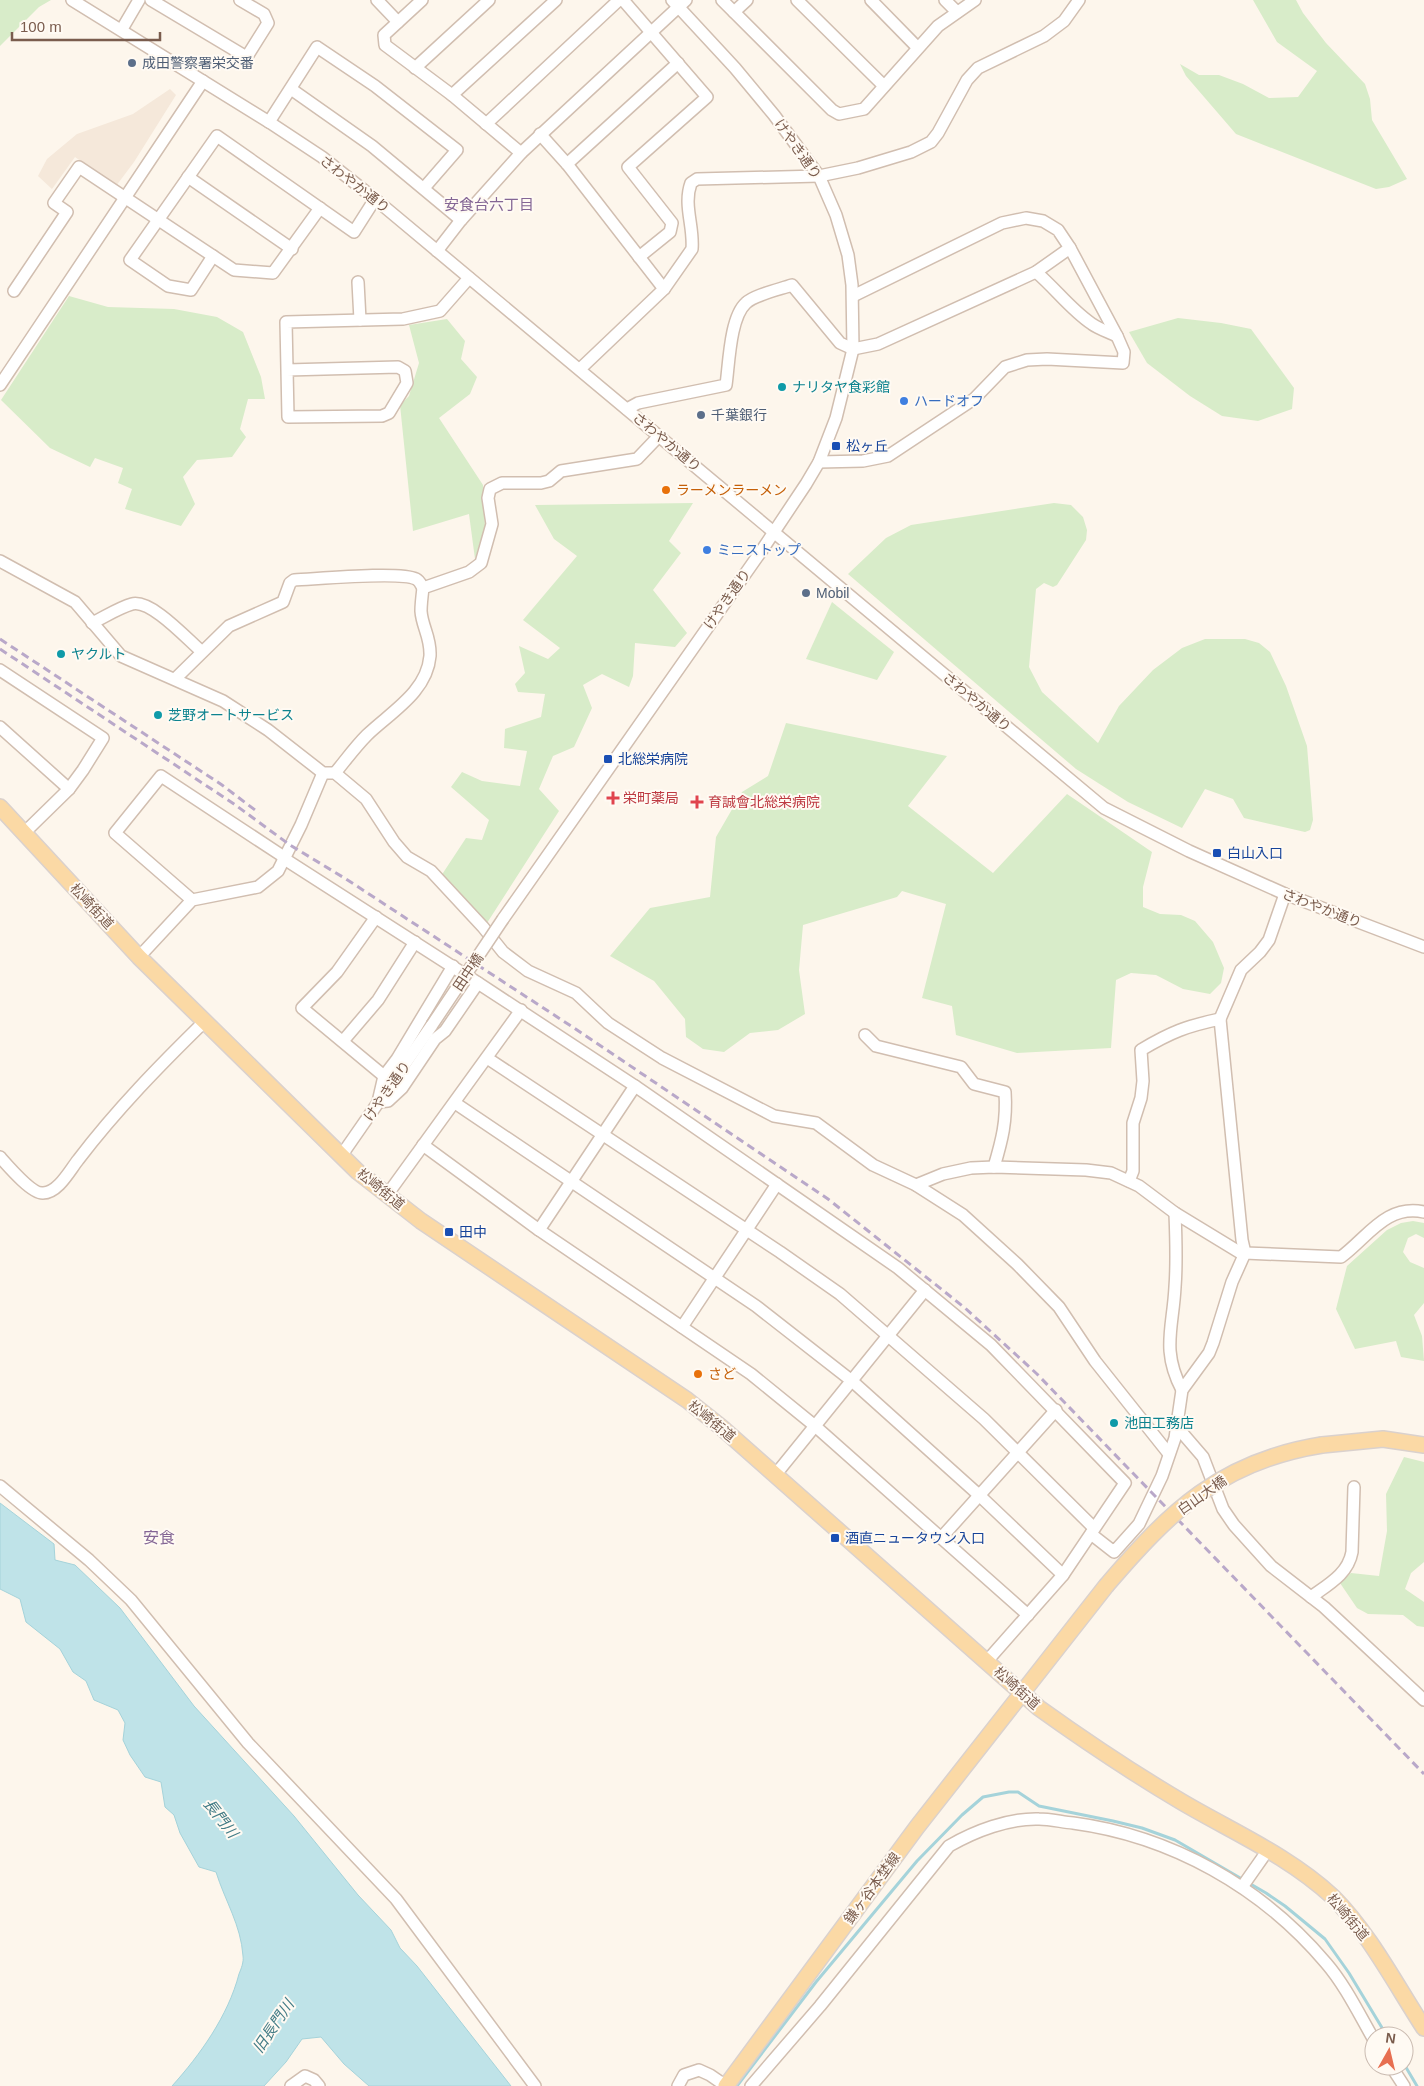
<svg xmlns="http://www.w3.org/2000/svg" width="1424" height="2086" viewBox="0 0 1424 2086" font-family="Arial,'Noto Sans JP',sans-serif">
	<rect width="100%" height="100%" fill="#fdf6ec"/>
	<polygon fill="#f5e8da" points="170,89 176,95 134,162 116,186 75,157 52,189 38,176 47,159 77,134 133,114"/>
	<g fill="#d8ecc9">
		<polygon points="0,0 51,0 39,7 0,46"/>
		<polygon points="1253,0 1296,0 1303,13 1326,43 1365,84 1370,99 1372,120 1407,179 1389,187 1376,189 1236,134 1186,76 1180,64 1199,75 1219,75 1243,84 1269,98 1298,97 1317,71 1277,42"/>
		<polygon points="69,296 108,307 174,309 217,317 243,332 261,377 265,399 248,399 240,429 246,437 232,457 197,460 183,477 195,504 181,526 125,509 132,489 118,483 123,468 95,458 90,467 50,448 1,400"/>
		<polygon points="1178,318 1221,323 1251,329 1294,388 1292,409 1258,421 1222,416 1190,396 1147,363 1129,332"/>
		<polygon points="447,319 465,341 461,359 477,377 470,394 439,418 483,485 485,526 475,559 469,514 413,531 400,405 409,396 419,363 409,325"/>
		<polygon points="693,503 669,541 681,553 653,590 687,633 675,647 635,643 633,676 629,687 602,674 583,685 592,708 574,747 553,756 539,789 559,811 487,923 441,876 466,838 482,840 489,820 451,787 462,772 482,781 520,786 527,751 504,748 505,729 541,717 545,694 518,692 515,684 525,673 519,646 548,659 560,648 523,620 577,556 554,539 535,505"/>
		<polygon points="1054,503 1071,505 1083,517 1087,530 1086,540 1057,585 1053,587 1044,583 1036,589 1029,667 1042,692 1098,743 1119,706 1153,670 1182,648 1205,639 1245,639 1259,643 1270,652 1286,686 1307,746 1313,820 1310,830 1305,832 1244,818 1233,799 1205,789 1182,828 1128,802 1076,769 848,574 886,538 911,525"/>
		<polygon points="832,602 894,652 877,680 806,659"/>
		<polygon points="786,723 947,756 908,806 993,873 1067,794 1152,852 1143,887 1143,907 1160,914 1181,915 1195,921 1213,942 1224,968 1221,983 1210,994 1183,989 1156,975 1131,973 1116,980 1111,1048 1017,1053 956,1035 952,1006 922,998 946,904 902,891 897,897 803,925 799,970 805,1014 778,1030 750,1033 724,1052 703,1049 686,1037 685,1019 654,981 610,956 650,908 710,897 716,837 742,792 768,776"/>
		<polygon points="1413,1221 1424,1223 1424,1238 1416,1234 1408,1238 1403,1252 1410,1262 1424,1268 1424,1303 1414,1315 1422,1336 1424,1361 1401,1357 1396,1341 1355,1349 1336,1309 1347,1266 1387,1230 1401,1223"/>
		<polygon points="1404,1457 1424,1462 1424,1562 1411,1573 1405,1589 1424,1602 1424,1627 1417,1626 1403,1615 1368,1614 1357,1608 1340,1583 1351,1573 1379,1576 1387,1531 1386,1494"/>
	</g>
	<path fill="#bfe3e8" stroke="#a5d3da" d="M0,1503L54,1544L55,1560L75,1565L120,1608L194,1706L294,1816L358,1895L391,1930L400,1948L417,1966L511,2086H369L344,2064L321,2037L302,2039L286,2062L264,2086H172C200,2055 228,2016 239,1974C241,1969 244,1962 243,1956C241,1925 225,1901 216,1872L199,1867L180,1833L174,1815L165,1807L161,1782L145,1777L130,1755L123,1740L125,1723L118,1710L94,1700L86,1681L73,1672L60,1649L26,1622L20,1599L0,1589Z"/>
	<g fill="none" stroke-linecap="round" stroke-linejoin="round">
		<g stroke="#a5d3da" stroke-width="3">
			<polyline points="1404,2064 1417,2086"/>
			<polyline points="737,2086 816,1982 917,1861 962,1815 983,1797 1009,1792 1018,1792 1039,1806 1113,1821 1142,1828 1175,1840 1266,1893 1285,1906 1325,1939 1349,1973 1387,2036"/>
		</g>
		<g stroke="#d1beb0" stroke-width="14">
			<g id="minor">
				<polyline points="72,0 269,122 322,157 375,199 1104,808 1189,851 1285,894 1424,947"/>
				<polyline points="151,0 243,55 248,55 268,23 264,14 240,0"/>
				<polyline points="377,0 398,22"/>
				<polyline points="422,0 384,35 385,45 452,95 521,153"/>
				<polyline points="623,0 707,97 628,167 672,223 670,232 639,257"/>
				<polyline points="722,0 832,110 839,114 864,109 938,26 975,0"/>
				<polyline points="797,0 884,86"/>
				<polyline points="871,0 917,47"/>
				<polyline points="945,0 957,12"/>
				<polyline points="734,12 747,0"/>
				<polyline points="122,29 139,0"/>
				<polyline points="415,68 489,0"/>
				<polyline points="291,89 372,146 461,220"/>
				<polyline points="452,95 556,0"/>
				<polyline points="269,122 317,47 375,86 457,150 424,188"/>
				<polyline points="486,124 619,0"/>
				<polyline points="540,134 567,164 664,289"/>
				<polyline points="567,164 678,63"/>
				<polyline points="188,177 292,249"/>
				<polyline points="437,251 461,220 521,153 686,0"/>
				<polyline points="213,256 191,290 168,286 130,260 217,136 354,232 375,199"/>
				<path d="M1036,272C1055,288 1071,310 1092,324C1099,329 1109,332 1117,336"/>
				<polyline points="358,282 360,320"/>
				<polyline points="14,291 67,212 54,203 79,167 234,270 273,273 320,208"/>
				<path d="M580,369L664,289L692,249C694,226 683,205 691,183L697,179L819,176L858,168L911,152L931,142L938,133L967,80L978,68L1044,36L1064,21L1079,0"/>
				<polyline points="287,370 398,367 405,371 407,383 389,413 382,416 288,417 286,322 403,319 440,311 469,278"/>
				<polyline points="0,385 203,81"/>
				<path d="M627,409L638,403L726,385C729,364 730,317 746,303C754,295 781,289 792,285L840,343L853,349L878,344L1036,272L1070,248"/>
				<polyline points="819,462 863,461 888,456 974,399 1005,367 1027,360 1047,359 1123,363 1124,352 1117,336 1070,248 1058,230 1043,221 1026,218 1002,223 853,296"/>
				<polyline points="0,561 75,602 121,656 223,701 268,730 323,773 335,773 366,799 394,842 407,857 431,871 483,927 503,952 528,971 576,993 608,1023 662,1058 774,1116 816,1123 873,1165 916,1185 963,1215 1017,1264 1059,1307 1095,1361 1169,1454"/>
				<path d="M92,623C105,617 118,608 132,604C151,599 187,639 201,651"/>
				<polyline points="0,670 103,738 83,770 69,789 24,833"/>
				<path d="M175,679L229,626L283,602L290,583L294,580C317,579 400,571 416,579C420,581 421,585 423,588"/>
				<polyline points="0,727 69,789"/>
				<path d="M335,773C345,761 355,747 367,735C391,712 427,692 430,656C431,637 422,627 421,611C421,604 422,596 423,588L469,572L481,563L492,524L488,498L490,489L502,483H541L549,481L561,471L637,459L659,436"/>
				<polyline points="283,858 478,983 635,1086 898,1268 991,1345 1125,1483 1063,1575 987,1661"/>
				<polyline points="192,900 115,833 161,776 284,857"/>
				<polyline points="376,917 337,972 302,1008 384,1076"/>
				<polyline points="503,919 762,550 806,484 819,462 836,418 853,349 852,285 848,255 836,215 819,176 774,115 735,68 672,0"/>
				<polyline points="139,957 192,900 258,887 278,871 301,825 323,773"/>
				<polyline points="453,966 397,1059 384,1076 378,1102 388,1101 402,1088 435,1039 445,1031 478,983"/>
				<path d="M865,1035L876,1046L961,1067L974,1084L1005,1092C1007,1121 1002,1140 994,1167"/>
				<polyline points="343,1041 378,1000 415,942"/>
				<polyline points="487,1058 780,1252 840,1294 984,1419 1094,1528"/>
				<polyline points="455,1103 756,1306 852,1381 980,1496 1063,1575"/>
				<polyline points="423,1145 539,1230 751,1374 815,1426 1028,1615"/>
				<polyline points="341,1156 432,1025"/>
				<path d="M0,1157C8,1166 32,1194 43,1193C58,1193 70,1170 78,1160C116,1110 160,1065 205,1021"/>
				<path d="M1129,1181L1133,1171V1123L1141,1098L1143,1081L1141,1050C1171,1032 1187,1026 1220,1019"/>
				<polyline points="916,1185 943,1174 971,1168 994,1167 1086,1170 1111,1173 1139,1186 1175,1213 1244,1255"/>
				<polyline points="387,1195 521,1010"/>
				<path d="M1175,1213C1176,1238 1177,1262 1175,1287C1173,1328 1161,1350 1182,1390"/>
				<polyline points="539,1230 635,1086"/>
				<polyline points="1245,1253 1242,1240 1220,1019 1241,970 1260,952 1269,940 1285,894"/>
				<polyline points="682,1327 777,1184"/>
				<polyline points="1178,1428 1203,1457 1223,1509 1234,1525 1271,1566 1324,1607 1424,1700"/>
				<polyline points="776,1474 925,1290"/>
				<polyline points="0,1486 89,1560 131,1600 248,1743 396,1899 535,2086"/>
				<path d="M1091,1534L1114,1552L1139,1524L1162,1476L1175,1438L1182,1390L1209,1353L1213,1343L1232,1282L1245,1253L1341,1257C1368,1237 1386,1204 1424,1212"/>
				<polyline points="941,1538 1056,1410"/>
				<path d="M1311,1597C1329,1584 1348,1574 1352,1552L1354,1487"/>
				<polyline points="1242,1887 1268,1850"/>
				<polyline points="1391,2066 1404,2086"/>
				<polyline points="291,2086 305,2076 314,2080 319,2086"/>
				<polyline points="678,2086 684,2075 699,2070 710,2075 726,2086"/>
				<path d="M751,2086L820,2006L949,1846C975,1831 1009,1818 1039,1819C1050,1819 1062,1822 1073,1823C1171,1836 1262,1887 1326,1963C1345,1985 1359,2014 1374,2040"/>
			</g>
		</g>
		<g stroke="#dad1cd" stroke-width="18">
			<g id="major">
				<path d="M0,807L139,957L358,1172L421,1221L687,1400L721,1427L1039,1708C1085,1741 1133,1773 1182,1802C1233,1832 1289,1856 1333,1897C1369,1933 1396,1985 1424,2028"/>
				<polyline points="1322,1445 1383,1439 1424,1445"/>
				<polyline points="726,2086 917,1827 1106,1586"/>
			</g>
		</g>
		<use href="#minor" stroke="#fff" stroke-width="11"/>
		<use href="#major" stroke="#fbd9a5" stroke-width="15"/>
		<g stroke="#b9a8c9" stroke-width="3" stroke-dasharray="8 5" stroke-linecap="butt">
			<polyline points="0,639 222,785 259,813"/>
			<polyline points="0,649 234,804 290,845 346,879 574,1028 828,1199 965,1308 1037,1374 1424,1774"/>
		</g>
		<g stroke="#d1beb0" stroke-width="14" stroke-linecap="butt">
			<polyline id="minor-bridge" points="432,1025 503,919"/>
		</g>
		<g stroke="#dad1cd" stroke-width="18" stroke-linecap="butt">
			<path id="major-bridge" d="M1106,1586C1170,1511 1221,1461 1322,1445"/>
		</g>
		<use href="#minor-bridge" stroke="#fff" stroke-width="11"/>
		<use href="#major-bridge" stroke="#fbd9a5" stroke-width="15"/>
	</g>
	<g fill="#5c6f8a" stroke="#fffaf3" stroke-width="2">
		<circle cx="132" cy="63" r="5"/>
		<circle cx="701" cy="415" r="5"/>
		<circle cx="806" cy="593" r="5"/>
	</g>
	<g fill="#0f9aa8" stroke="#fffaf3" stroke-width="2">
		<circle cx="782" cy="387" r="5"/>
		<circle cx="61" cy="654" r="5"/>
		<circle cx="158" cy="715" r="5"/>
		<circle cx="1114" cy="1423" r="5"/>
	</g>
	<g fill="#3f7fe0" stroke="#fffaf3" stroke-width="2">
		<circle cx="904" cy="401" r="5"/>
		<circle cx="707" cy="550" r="5"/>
	</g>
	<g fill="#1a4fb4" stroke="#fffaf3" stroke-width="2">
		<rect x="831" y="441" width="10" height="10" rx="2.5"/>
		<rect x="603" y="754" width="10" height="10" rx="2.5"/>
		<rect x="1212" y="848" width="10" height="10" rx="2.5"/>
		<rect x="444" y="1227" width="10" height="10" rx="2.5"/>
		<rect x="830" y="1533" width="10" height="10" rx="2.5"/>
	</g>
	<g fill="#e8710a" stroke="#fffaf3" stroke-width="2">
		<circle cx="666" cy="490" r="5"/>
		<circle cx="698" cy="1374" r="5"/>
	</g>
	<g fill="#e0444e" stroke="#fffaf3" stroke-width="2">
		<path d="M610.5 790.5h5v5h5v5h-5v5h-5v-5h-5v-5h5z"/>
		<path d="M694.5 794.5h5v5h5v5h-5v5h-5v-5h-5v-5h5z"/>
	</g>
	<g text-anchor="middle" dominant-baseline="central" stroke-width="4" stroke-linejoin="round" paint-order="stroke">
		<g font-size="14" fill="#4e5e75" stroke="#fffaf3" text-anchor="start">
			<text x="142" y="63">成田警察署栄交番</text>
			<text x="711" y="415">千葉銀行</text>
			<text x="816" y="593">Mobil</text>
		</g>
		<g font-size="14" fill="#7a5c4d" stroke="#fffaf3">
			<text transform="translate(798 149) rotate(55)">けやき通り</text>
			<text transform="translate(355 184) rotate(38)">さわやか通り</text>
			<text transform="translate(667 442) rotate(40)">さわやか通り</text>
			<text transform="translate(727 599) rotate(-55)">けやき通り</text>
			<text transform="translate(977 702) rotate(40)">さわやか通り</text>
			<text transform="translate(92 906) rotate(47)">松崎街道</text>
			<text transform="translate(1322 908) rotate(21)">さわやか通り</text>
			<text transform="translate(468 972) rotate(-56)">田中橋</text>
			<text transform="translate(387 1091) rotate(-55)">けやき通り</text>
			<text transform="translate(381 1189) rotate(39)">松崎街道</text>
			<text transform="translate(712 1421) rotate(39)">松崎街道</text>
			<text transform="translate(1202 1495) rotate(-35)">白山大橋</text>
			<text transform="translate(1017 1688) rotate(42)">松崎街道</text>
			<text transform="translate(872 1888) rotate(-54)">鎌ヶ谷本埜線</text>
			<text transform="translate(1348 1917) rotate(50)">松崎街道</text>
		</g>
		<g font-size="14" fill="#0d838f" stroke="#fffaf3" text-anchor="start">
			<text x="792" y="387">ナリタヤ食彩館</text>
			<text x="71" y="654">ヤクルト</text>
			<text x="168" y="715">芝野オートサービス</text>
			<text x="1124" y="1423">池田工務店</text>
		</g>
		<g font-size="14" fill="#366cbe" stroke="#fffaf3" text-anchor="start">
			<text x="914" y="401">ハードオフ</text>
			<text x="717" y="550">ミニストップ</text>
		</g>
		<g font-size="14" fill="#164399" stroke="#fffaf3" text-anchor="start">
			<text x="846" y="446">松ヶ丘</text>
			<text x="618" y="759">北総栄病院</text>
			<text x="1227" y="853">白山入口</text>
			<text x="459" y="1232">田中</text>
			<text x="845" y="1538">酒直ニュータウン入口</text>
		</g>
		<g font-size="14" fill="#c56008" stroke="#fffaf3" text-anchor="start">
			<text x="676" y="490">ラーメンラーメン</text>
			<text x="708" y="1374">さど</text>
		</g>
		<g font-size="14" fill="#be3a42" stroke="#fffaf3" text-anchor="start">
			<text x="623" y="798">栄町薬局</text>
			<text x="708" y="802">育誠會北総栄病院</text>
		</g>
		<g font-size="15" fill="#846695" stroke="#fffaf3">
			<text x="489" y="204">安食台六丁目</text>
		</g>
		<g font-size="15" font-style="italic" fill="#437c86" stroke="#fffaf3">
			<text transform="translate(221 1818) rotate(52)">長門川</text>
			<text transform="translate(273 2026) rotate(-56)">旧長門川</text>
		</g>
		<g font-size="16" fill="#846695" stroke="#fffaf3">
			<text x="159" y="1537">安食</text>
		</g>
	</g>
	<g transform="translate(1389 2051) rotate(8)"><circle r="24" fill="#fffaf3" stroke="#cabbb1"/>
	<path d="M0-4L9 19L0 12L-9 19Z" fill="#e76f51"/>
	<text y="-8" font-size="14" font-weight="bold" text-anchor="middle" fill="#7a5c4d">N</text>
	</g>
	<path d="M12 32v8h148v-8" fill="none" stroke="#7a5c4d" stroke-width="2.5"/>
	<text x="20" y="32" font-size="15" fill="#7a5c4d" stroke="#fffaf3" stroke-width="4" paint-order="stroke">100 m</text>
</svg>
